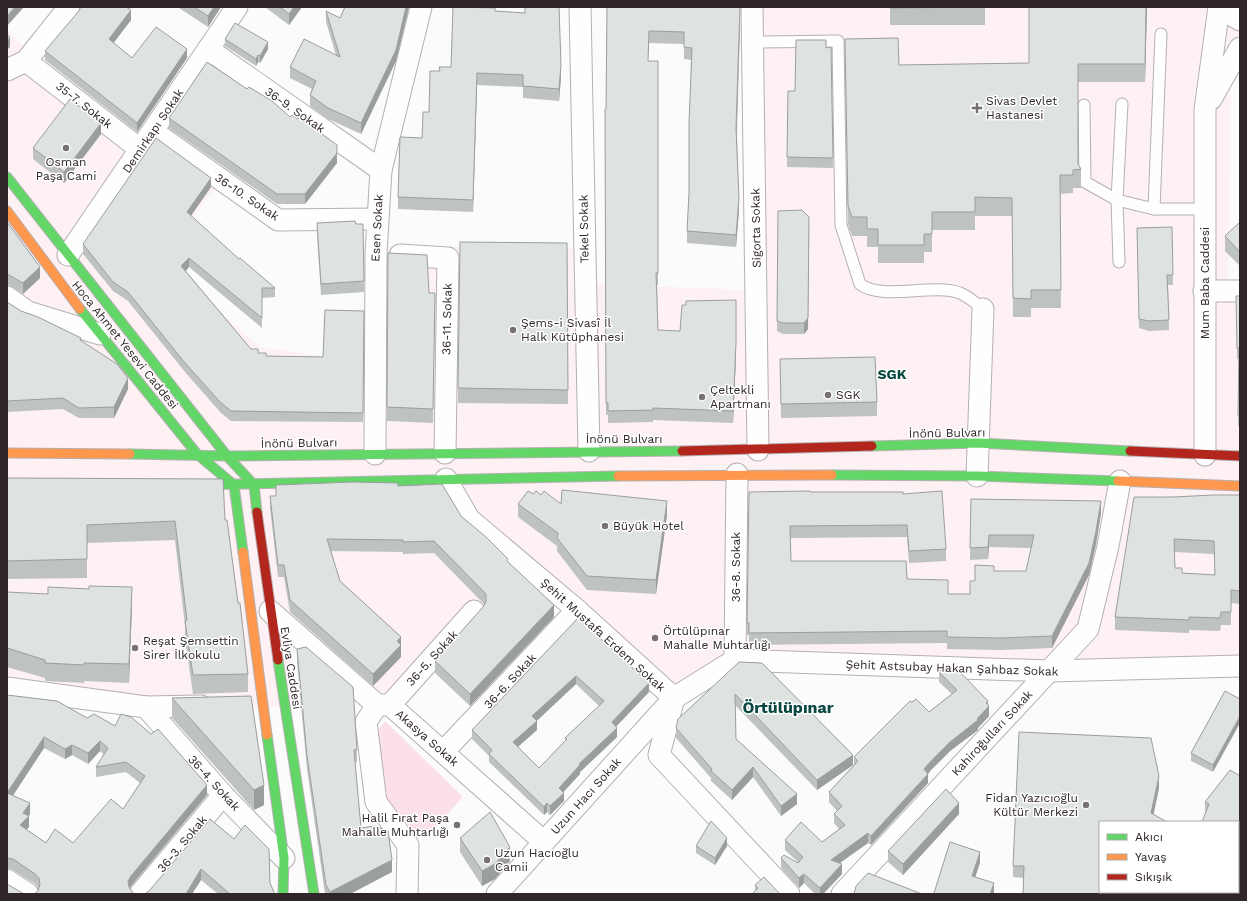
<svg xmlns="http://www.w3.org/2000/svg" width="1247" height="901" viewBox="0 0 1247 901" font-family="'Work Sans',sans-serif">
	<rect width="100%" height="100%" fill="#fbfbfb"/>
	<polygon fill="#fdf1f3" points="743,7 1240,7 1240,71 1231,86 1228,294 1240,294 1240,662 742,667 681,705 519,569 390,713 285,620 299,705 174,713 7,697 7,31 36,57 139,138 217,185 162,260 260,347 323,356 323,315 366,315 368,246 578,248 579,283 747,290"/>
	<polygon fill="#fbe1e7" points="385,721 463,797 429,834 416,833 388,803 377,732"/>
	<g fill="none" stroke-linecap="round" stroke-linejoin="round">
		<g stroke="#b5b0b1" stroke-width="13">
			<g id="lane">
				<polyline points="1161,34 1154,209 1205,209"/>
				<path d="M754,42L838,41L841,225L860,284C881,301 933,283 960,293C969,297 976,303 983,309"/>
				<polyline points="1122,104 1117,200 1154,209"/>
				<polyline points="1084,105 1085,182 1117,200 1119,262"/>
			</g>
		</g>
		<g stroke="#b5b0b1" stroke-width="23">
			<g id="street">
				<polyline points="580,7 589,451"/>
				<polyline points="752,7 758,450"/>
				<polyline points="1224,7 1233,16 1240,20"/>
				<polyline points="208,49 381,170"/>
				<polyline points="26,61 141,150"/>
				<polyline points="7,70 26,61 69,7"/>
				<polyline points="1211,99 1240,48"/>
				<polyline points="154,132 278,220 377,219"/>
				<polyline points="68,255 237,7"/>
				<polyline points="400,255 448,258 445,453"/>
				<polyline points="1204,291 1240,291"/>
				<polyline points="7,297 28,312 100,334"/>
				<polyline points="375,454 376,254 381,170 421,7"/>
				<polyline points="1205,455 1205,110 1219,7"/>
				<polyline points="977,476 983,309"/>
				<polyline points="446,479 469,519 577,610 674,698 659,755 789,894"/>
				<polyline points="270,611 377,705 390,705 544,842"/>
				<polyline points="735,660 737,474"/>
				<polyline points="7,688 146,707 201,706"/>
				<polyline points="377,705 366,722 376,802 408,845 407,894"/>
				<polyline points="390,705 474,611"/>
				<polyline points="146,707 223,795 284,858"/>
				<polyline points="443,752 577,610"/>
				<polyline points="1238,859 1240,856"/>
				<polyline points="7,880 28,894"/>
				<polyline points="140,894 223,795"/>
				<polyline points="497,894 674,698 735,660 1050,671 1240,666"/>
				<polyline points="842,894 1088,629 1108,546 1120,481"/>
				<polyline points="1226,894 1226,892"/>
			</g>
		</g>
		<g stroke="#b5b0b1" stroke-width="11">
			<g id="fast">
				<polyline points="7,177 227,456 254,485 257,512"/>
				<polyline points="80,309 197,454 234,485 243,552"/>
				<polyline points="872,446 978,443 1130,451"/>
				<polyline points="130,454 227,456 682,451"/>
				<polyline points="832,475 977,476 1118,481"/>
				<polyline points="194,485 618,476"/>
				<polyline points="278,660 314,894"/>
				<polyline points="267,735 284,858 283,894"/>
			</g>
		</g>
		<g stroke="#b5b0b1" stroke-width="11">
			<g id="slow">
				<polyline points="7,211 80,309"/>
				<polyline points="7,453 130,454"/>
				<polyline points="618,476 832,475"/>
				<polyline points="1118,481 1240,486"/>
				<polyline points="243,552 267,735"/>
			</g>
		</g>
		<g stroke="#b5b0b1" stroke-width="11">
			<g id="jam">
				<polyline points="682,451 872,446"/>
				<polyline points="1130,451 1240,456"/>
				<polyline points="257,512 278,660"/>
			</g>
		</g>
		<use href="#lane" stroke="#fefefe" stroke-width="11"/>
		<use href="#street" stroke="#fefefe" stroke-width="21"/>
		<use href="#fast" stroke="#63d668" stroke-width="9"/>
		<use href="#slow" stroke="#ff974d" stroke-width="9"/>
		<use href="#jam" stroke="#b3261e" stroke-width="9"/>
	</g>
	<g fill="#bfc2c2" fill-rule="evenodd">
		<polygon points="179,7 221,7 208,27 179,8"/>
		<polygon points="265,7 302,7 289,25"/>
		<polygon points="345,7 409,7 396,61 361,134 328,119 310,106 310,95 312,89 290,78 290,67 336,55 326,22 326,11 340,18"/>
		<polygon points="525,7 559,7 561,77 559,101 523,98 523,87 477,85 473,212 398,209 398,197 422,138 439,71 451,67 495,11 525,13"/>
		<polygon points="607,7 740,26 737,134 739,210 736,247 687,243 687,231 689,193 691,60 684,59 684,44 649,43 648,61 658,61 658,285 657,285 658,330 736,355 733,423 653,420 653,422 608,423 608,415 606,415 605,121 606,109"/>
		<rect x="890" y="7" width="95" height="18"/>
		<polygon points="1147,7 1145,82 1078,82 1078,164 1081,169 1081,188 1073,188 1073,193 1060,194 1061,308 1031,308 1031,317 1013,317 1012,216 975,216 975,230 932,230 932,252 924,252 924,263 878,263 878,247 867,247 867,236 852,236 848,224 845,57 899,65 1029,63"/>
		<polygon points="131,20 113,43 132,58 187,58 137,132 45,60 45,51"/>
		<polygon points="225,39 268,49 260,63 258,62 256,66 225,46"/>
		<polygon points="831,47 833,168 787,167 788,91 795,91 826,48"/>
		<polygon points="247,89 290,117 337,155 337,163 305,204 277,204 169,128 169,118"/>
		<polygon points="101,134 64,183 33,159 33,148"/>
		<polygon points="211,187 191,216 239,259 275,288 275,297 262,298 262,328 189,267 186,271 251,349 258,353 266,356 323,357 364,311 363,422 231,421 221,413 185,372 128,301 113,291 83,254 83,244"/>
		<polygon points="778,211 808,329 804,334 783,334 777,331"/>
		<polygon points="7,222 40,278 23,294 9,285 7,285"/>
		<polygon points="1240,222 1240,266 1225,251 1225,236"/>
		<polygon points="317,223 364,281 364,292 321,295 317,234"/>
		<polygon points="1172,227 1173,285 1168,285 1169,330 1149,331 1139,328 1137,228"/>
		<polygon points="567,243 568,404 458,403 458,388"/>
		<polygon points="388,253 429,293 435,293 433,423 387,421"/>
		<polygon points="1240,296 1240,426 1238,426 1239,359 1237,359 1236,307"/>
		<polygon points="7,302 21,311 81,340 128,389 114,418 79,418 63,409 7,412"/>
		<polygon points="780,359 877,402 877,416 781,418"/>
		<polygon points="7,478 225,520 248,674 248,692 193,694 185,639 185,626 175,540 87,543 87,578 7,579"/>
		<polygon points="276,485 398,486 461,516 508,563 554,617 470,706 435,673 435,661 483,607 484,604 434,553 403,554 403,552 331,551 340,581 401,637 401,657 373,686 290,612 284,577 278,577 270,508 270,496 276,496"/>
		<polygon points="749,492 903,494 946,549 946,561 909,563 907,537 791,538 791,561 907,579 948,594 970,594 975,581 994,571 1026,571 1031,548 989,547 988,559 970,560 971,499 1101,513 1096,544 1089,575 1052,648 1001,650 947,649 947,643 749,645 749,635 747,635"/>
		<polygon points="533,494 541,495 561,504 667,515 656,594 587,590 557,551 557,546 518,517 518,504"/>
		<path d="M1240,495V604L1231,603V625H1221L1220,631L1189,630V633L1115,630V617L1173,497ZM1175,552L1214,554L1215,575L1182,573L1175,568Z"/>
		<polygon points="7,592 132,606 129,683 84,681 84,683 45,681 45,678 7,667"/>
		<path d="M578,618L649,692L616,726L617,737L580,772V774L563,792L564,801L550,815L547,812L544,815L489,762V756L472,739V730ZM576,684L599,706L565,738V741L539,768L518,747L537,730V721Z"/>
		<polygon points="297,649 357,750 357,762 355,762 361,828 392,872 350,894 325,894 307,769 297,662"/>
		<polygon points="739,662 853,765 817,790 735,705 736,739 797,804 781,816 753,777 732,800 711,781 711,778 676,738 676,728"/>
		<polygon points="939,672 988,705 989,716 978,728 978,730 950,751 931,770 928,774 928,783 871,845 868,843 840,863 842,874 823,894 815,894 804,883 799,888 781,868 781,858 798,863 798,862 785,850 785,840 822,842 839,829 834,823 834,814 837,811 829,802 829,792 854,765 854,757 912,702 929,712 952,694 939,682"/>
		<polygon points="1225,691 1213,772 1191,761 1191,753"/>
		<path d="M7,695L207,795L131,886L130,889L133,893L38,891V888L35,884L13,870L7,868ZM44,748L65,759L72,755L88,764L100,751L104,755L96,767V777L126,772L140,783L123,809L73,843H46L26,829L29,827L28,816L30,814L13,796Z"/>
		<polygon points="251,696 264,805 254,810 172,718 172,698"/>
		<polygon points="1240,776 1240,836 1238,839 1238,822 1205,813 1205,802"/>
		<polygon points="1159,788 1153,815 1100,892 1149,892 1148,894 1023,894 1024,878 1013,877 1013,866"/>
		<polygon points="959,814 903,875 888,862 888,851"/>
		<polygon points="210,819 270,883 274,894 218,894 201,880 192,894 145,894 149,891"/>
		<polygon points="460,838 510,861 495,879 482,886 460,852"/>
		<polygon points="696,846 727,846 715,865 696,853"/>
		<polygon points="755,885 780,894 755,891"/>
	</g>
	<g fill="#9b9e9e">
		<polygon points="15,7 24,7 7,26 7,16"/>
		<polygon points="214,7 221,7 208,27 208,16"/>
		<polygon points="294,7 302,7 289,25 289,14"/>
		<polygon points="406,7 409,7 396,61 361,134 361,123"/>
		<polygon points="1146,7 1147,7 1145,82 1145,64"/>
		<polygon points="131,10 131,20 109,49 109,39"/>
		<polygon points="740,14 740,26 736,140 736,128"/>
		<polygon points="10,38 10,47 7,50 7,40"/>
		<polygon points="268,42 268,49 260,63 260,56"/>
		<polygon points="187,49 187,58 137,132 137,123"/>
		<polygon points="258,55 258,62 256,66 256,59"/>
		<polygon points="561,65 561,77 559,101 559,89"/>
		<polygon points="477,73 477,85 473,212 473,200"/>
		<polygon points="101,123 101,134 64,183 64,172"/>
		<polygon points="337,145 337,163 305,204 305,194"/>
		<polygon points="211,178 211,187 187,221 187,212"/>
		<polygon points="739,198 739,210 736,247 736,235"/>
		<polygon points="809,217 808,329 804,334 804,323"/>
		<polygon points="189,258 189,267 181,276 181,266"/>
		<polygon points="40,267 40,278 23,294 23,283"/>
		<polygon points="736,343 736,355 733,423 733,411"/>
		<polygon points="128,378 128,389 114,418 114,407"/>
		<polygon points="667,501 667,515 656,594 656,580"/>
		<polygon points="1101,501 1101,513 1096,544 1089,575 1052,648 1052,636"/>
		<polygon points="989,535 989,547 988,559 988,547"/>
		<polygon points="132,587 132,606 129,683 129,664"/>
		<polygon points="554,605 554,617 470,706 470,694"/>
		<polygon points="401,637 401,657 373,686 373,674"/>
		<polygon points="576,676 576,684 532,725 532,716"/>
		<polygon points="649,683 649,692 612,731 612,722"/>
		<polygon points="988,701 988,707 989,706 989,716 978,728 978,730 950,751 931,770 928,774 928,783 871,845 871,836 924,769 950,742 977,719 986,703"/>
		<polygon points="1240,716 1240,723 1213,772 1213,765"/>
		<polygon points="537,721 537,730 513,751 513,742"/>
		<polygon points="617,728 617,737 580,772 580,774 559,797 559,788 579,764"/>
		<polygon points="44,737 44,748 7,804 7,793"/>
		<polygon points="100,741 100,751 88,764 88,753"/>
		<polygon points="72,745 72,755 65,759 65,749"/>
		<polygon points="853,755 853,765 817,790 817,780"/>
		<polygon points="753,767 753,777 732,800 732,790"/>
		<polygon points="1159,776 1159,788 1152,822 1151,813"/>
		<polygon points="207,785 207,795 131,886 128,892 128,881 131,876"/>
		<polygon points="264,785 264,805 254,810 254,790"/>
		<polygon points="564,793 564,801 550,815 550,806"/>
		<polygon points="797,794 797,804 781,816 781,806"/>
		<polygon points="30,803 30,814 27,818 29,816 29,827 20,836 20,825 23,813"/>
		<polygon points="547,803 547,812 544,815 544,807"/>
		<polygon points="959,803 959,814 903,875 903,864"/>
		<polygon points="1240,824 1240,836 1238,839 1238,827"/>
		<polygon points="868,833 868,843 831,869 831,860"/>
		<polygon points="727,838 727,846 715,865 715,858"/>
		<polygon points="510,847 510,861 495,879 482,886 482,871"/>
		<polygon points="980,852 980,863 972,887 972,876"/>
		<polygon points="392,860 392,872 350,894 330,894 330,892"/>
		<polygon points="842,864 842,874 823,894 820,894 820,888"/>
		<polygon points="201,869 201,880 192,894 186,894"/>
		<polygon points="804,874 804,883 799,888 799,878"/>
		<polygon points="994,883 994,894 990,894"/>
		<polygon points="1143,892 1149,892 1148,894 1142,894"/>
	</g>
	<g fill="#dee2e1" stroke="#9b9e9e" fill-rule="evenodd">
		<polygon points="7,7 15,7 7,16"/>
		<polygon points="81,7 126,7 131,10 109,39 132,58 156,27 187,49 137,123 45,51 78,12"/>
		<polygon points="194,7 214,7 208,16"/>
		<polygon points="280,7 294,7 289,14"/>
		<polygon points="345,7 406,7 396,50 361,123 328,108 310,95 316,81 290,67 304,39 340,57 326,11 340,18"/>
		<polygon points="453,7 495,8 495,11 525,13 525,7 559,7 561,65 559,89 523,86 523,75 477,73 473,200 398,197 400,137 422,138 423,112 429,112 430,71 440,71 439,67 451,67"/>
		<polygon points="607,7 740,7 736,128 739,198 736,235 687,231 689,193 689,123 692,48 684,47 684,32 649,31 648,61 658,61 658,273 656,273 658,330 680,331 682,305 686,305 686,301 736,300 736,343 733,411 653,408 653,410 608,411 608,403 606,403 605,109 606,109"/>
		<polygon points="890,7 985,7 890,8"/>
		<polygon points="1029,7 1146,7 1145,64 1078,64 1078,164 1081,169 1073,170 1073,175 1060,175 1061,290 1031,290 1031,299 1013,298 1012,198 975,197 975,212 932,212 932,234 924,234 924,245 878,245 878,229 867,229 867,217 852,217 848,206 845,39 898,38 899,65 1029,63"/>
		<polygon points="235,23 268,42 260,56 258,55 256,59 225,39"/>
		<polygon points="7,34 10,38 7,40"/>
		<polygon points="796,40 826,40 826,48 831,47 833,158 787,157 788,91 795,91"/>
		<polygon points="207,62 247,89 249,87 272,101 290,117 292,115 298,119 299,117 337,145 337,153 305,194 277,194 169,118"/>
		<polygon points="70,99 101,123 64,172 33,148"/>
		<polygon points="156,138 211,178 187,212 239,259 240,258 275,288 262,288 262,318 189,258 181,266 251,349 258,349 258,353 266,353 266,356 323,357 325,310 364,311 363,413 231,411 221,403 185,363 128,292 113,282 83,244"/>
		<polygon points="802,210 809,217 808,318 804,323 783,323 777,321 778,211"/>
		<polygon points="355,221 356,224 363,224 364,281 321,284 317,223"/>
		<polygon points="7,222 40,267 23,283 9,275 7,275"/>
		<polygon points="1240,222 1240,252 1225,236"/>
		<polygon points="1172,227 1173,275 1167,275 1169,320 1149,321 1139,319 1137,228"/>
		<polygon points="460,242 567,243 568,390 458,388"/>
		<polygon points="388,253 427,255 429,293 435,293 433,409 387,407"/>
		<polygon points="1236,296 1240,296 1240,416 1238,416 1239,348 1237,348"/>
		<polygon points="7,302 21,311 38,317 81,338 80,340 117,364 128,378 114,407 79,408 63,398 7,401"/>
		<polygon points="875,357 877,402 781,404 780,359"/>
		<polygon points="7,478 223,479 225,520 227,520 238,603 240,603 248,674 193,675 185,621 187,620 175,521 87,525 87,559 7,561"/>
		<polygon points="353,482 398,483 398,486 442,484 461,516 486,537 508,559 507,561 554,605 470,694 435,661 483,607 486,602 486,594 434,541 403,542 403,540 327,539 340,581 401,637 397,641 401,645 373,674 290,600 284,565 278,565 270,496 276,496 276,485"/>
		<polygon points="562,490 667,501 656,580 587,576 557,538 558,533 518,504 528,491 533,494 536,491 541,495 544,491 561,504"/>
		<polygon points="810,491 810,492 903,492 903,494 942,491 946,549 909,551 907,525 790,526 791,561 906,561 907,579 948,580 948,594 970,594 970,581 975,581 975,565 994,566 994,571 1026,571 1034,535 989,535 988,547 970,548 971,499 1101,501 1096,531 1089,563 1052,636 1001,638 947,637 947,631 749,633 749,623 747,623 749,492"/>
		<path d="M1214,495H1240V591L1231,590V612H1221L1220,618L1189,617V620L1115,617L1134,497H1173ZM1174,539L1214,541L1215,575L1182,573V568H1175Z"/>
		<polygon points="89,586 132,587 129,664 84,663 84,665 45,663 45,660 7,648 7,592 48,594 48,587 89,589"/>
		<path d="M578,618L649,683L612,722L617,728L579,764L580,765L559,788L564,793L550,806L547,803L544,807L489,754L492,750L472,730ZM576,676L604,701L565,738L567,739L539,768L513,742L537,721L532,716Z"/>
		<polygon points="306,647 353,687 357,750 354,750 361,828 375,826 388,831 392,860 330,892 326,885 307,756 297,649"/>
		<polygon points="739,662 762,663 853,755 817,780 735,694 736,739 797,794 781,806 753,767 732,790 711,771 712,769 676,728 678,719"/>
		<polygon points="941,670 958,670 988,701 986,703 989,706 977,719 978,720 950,742 931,761 924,769 928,774 871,836 868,833 831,860 842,864 820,888 804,874 799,878 781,858 784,855 798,863 803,857 785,840 801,822 822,842 845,825 834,814 842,806 829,792 858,761 854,757 910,701 912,702 916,699 929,712 957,690 939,672"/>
		<polygon points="1225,691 1240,699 1240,716 1213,765 1191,753"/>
		<path d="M7,695L57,701L87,718L94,714L115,726L121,714L131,717L151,734L158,729L207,785L131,876L128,881L129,887L133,893L135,894H34L38,891L40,884L39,878L35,874L13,859L7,858ZM44,737L65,749L72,745L88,753L100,741L108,748L96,767L126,762L145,776L123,809L111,799L73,843L55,829L46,843L20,825L29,816L23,813L30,803L7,793Z"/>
		<polygon points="251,696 264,785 254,790 172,698"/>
		<polygon points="1019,732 1151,738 1159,776 1151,813 1167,822 1100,822 1100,892 1143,892 1142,894 1023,894 1024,866 1013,866"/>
		<polygon points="1230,770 1240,776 1240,824 1238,827 1238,822 1202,822 1209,804 1205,802"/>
		<polygon points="946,789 959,803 903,864 888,851"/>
		<polygon points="490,812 510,847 495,864 482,871 460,838"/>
		<polygon points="210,819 234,839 245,825 269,849 270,883 274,892 274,894 230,894 201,869 186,894 145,894 149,891"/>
		<polygon points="711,821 727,838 715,858 696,846"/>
		<polygon points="950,842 980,852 972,876 994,883 990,894 935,894 934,893"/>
		<polygon points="1239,859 1240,859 1240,894 1227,894 1233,892 1238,892 1238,860"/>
		<polygon points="868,873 922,894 854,894 856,886"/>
		<polygon points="764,877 780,894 752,894 758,888 755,885"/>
		<polygon points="7,884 24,894 7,894"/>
		<polygon points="1185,892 1219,892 1225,894 1184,894"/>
	</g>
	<g fill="#777172" stroke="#fff" stroke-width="1.5">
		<path d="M975 102h4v4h4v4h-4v4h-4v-4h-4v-4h4z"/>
		<circle cx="66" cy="148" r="4"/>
		<circle cx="513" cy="330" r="4"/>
		<circle cx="828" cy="395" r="4"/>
		<circle cx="702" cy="397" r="4"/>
		<circle cx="605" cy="526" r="4"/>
		<circle cx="655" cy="638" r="4"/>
		<circle cx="135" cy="648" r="4"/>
		<circle cx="1086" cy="805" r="4"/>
		<circle cx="457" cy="825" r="4"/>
		<circle cx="487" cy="860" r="4"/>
	</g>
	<g text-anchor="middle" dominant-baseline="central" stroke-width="3" stroke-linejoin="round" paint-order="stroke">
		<g font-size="12" fill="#302629" stroke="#fff" text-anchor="start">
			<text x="986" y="101">Sivas Devlet<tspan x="986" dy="14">Hastanesi</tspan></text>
			<text x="66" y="162" text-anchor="middle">Osman<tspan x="66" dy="14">Paşa Cami</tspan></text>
			<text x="521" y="323">Şems-i Sivasî İl<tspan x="521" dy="14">Halk Kütüphanesi</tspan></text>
			<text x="710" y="390">Çeltekli<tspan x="710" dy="14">Apartmanı</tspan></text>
			<text x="836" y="395">SGK</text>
			<text x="613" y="526">Büyük Hotel</text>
			<text x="663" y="631">Örtülüpınar<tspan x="663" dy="14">Mahalle Muhtarlığı</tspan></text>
			<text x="143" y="641">Reşat Şemsettin<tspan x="143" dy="14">Sirer İlkokulu</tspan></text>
			<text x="1078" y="798" text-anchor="end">Fidan Yazıcıoğlu<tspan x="1078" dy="14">Kültür Merkezi</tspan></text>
			<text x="449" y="818" text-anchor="end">Halil Fırat Paşa<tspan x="449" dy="14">Mahalle Muhtarlığı</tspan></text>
			<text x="495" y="853">Uzun Hacıoğlu<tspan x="495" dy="14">Camii</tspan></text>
		</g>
		<g font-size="12" fill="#302629" stroke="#fff">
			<text transform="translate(84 105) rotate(38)">35-7. Sokak</text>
			<text transform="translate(295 110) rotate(35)">36-9. Sokak</text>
			<text transform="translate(153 131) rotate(-56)">Demirkapı Sokak</text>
			<text transform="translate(247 197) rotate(34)">36-10. Sokak</text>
			<text transform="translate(377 228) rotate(-87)">Esen Sokak</text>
			<text transform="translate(756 228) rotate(-91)">Sigorta Sokak</text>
			<text transform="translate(584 229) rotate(-91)">Tekel Sokak</text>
			<text transform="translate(1205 283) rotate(-90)">Mum Baba Caddesi</text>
			<text transform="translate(447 319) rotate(-89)">36-11. Sokak</text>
			<text transform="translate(125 345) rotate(51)">Hoca Ahmet Yesevi Caddesi</text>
			<text transform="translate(947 433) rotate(-1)">İnönü Bulvarı</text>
			<text x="624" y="439">İnönü Bulvarı</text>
			<text transform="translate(299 443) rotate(-1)">İnönü Bulvarı</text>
			<text transform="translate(736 567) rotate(-90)">36-8. Sokak</text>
			<text transform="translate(603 635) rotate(42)">Şehit Mustafa Erdem Sokak</text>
			<text transform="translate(432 658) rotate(-48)">36-5. Sokak</text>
			<text transform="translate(291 668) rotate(81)">Evliya Caddesi</text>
			<text transform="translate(952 668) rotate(2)">Şehit Astsubay Hakan Şahbaz Sokak</text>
			<text transform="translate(510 681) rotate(-47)">36-6. Sokak</text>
			<text transform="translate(992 733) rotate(-47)">Kahiroğulları Sokak</text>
			<text transform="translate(427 738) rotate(41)">Akasya Sokak</text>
			<text transform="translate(214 783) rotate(48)">36-4. Sokak</text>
			<text transform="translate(586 796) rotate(-48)">Uzun Hacı Sokak</text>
			<text transform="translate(182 844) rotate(-50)">36-3. Sokak</text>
		</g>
		<g font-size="14" font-weight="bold" fill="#074740" stroke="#fff">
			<text x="892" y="374">SGK</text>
		</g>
		<g font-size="16" font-weight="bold" fill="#074740" stroke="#fff">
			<text x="788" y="707">Örtülüpınar</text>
		</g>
	</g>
	<rect width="1247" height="901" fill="none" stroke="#302629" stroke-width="16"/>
	<rect x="1099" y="821" width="140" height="72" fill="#ffffff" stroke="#aca8a9"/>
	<rect x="1107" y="834" width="20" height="6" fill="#63d668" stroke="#aca8a9"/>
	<text x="1135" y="841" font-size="12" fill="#302629">Akıcı</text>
	<rect x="1107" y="854" width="20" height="6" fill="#ff974d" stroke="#aca8a9"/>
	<text x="1135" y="861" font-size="12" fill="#302629">Yavaş</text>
	<rect x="1107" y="874" width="20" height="6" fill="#b3261e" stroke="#aca8a9"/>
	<text x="1135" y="881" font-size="12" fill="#302629">Sıkışık</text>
</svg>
